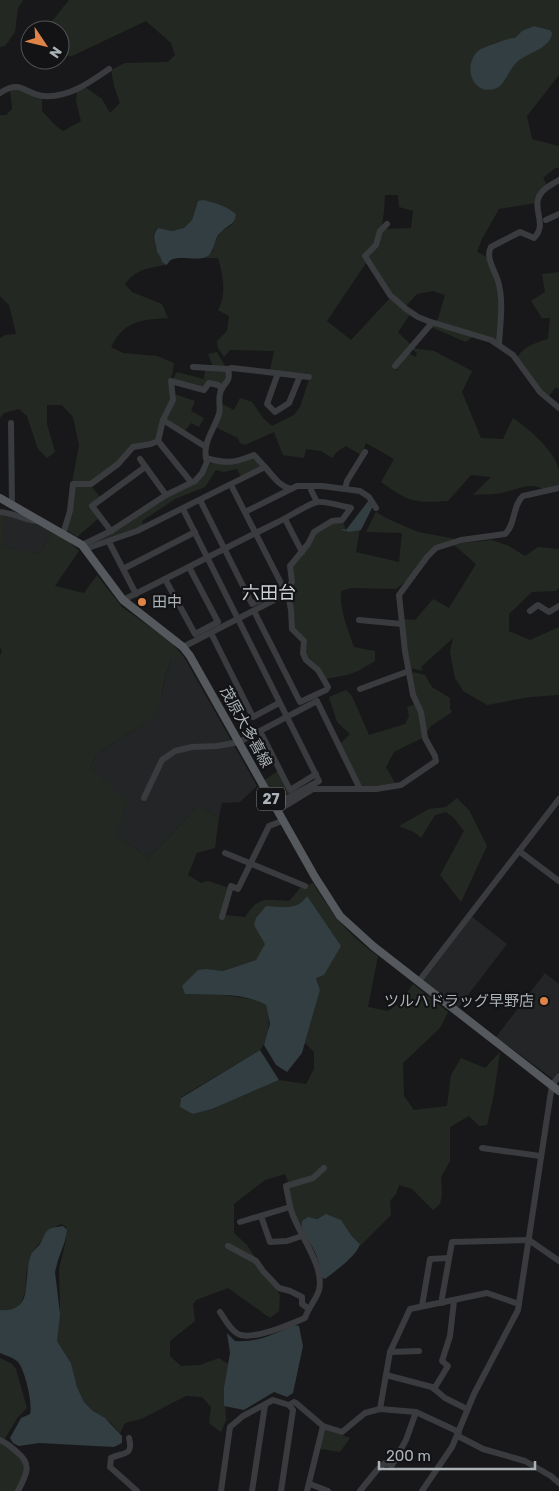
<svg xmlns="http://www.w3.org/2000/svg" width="559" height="1491" viewBox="0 0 559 1491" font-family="Rubik,'Noto Sans JP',sans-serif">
	<rect width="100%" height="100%" fill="#18181a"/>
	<g fill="#242526">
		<polygon points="5,514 40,524 52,531 40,554 1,547"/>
		<polygon points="171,657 184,657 257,786 240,802 222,803 219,817 198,806 149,858 115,835 90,768 96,755 124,735 144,725 162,693"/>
		<polygon points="471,916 507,944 458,1008 421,980"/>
		<polygon points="545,973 559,984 559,1071 553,1079 496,1037"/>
	</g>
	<g fill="#232922" fill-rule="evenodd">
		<polygon points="0,0 23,0 18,8 15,32 5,46 0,47"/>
		<path d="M69,0H559V75L527,116L532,139L559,146V168H555L543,178L547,185L537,196L535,203L499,209L482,239L477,252L485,256L488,259L496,281L500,300L498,340L495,341L489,338L473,336L466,342L431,327L438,319L445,295L433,291L417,294L406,306L392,296L367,258L377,245L383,229L411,228L413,211L399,207L398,195H385C384,212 384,225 376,241C373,247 367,251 363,256L366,263L327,321L351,340L391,297L411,313L398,332L411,345L392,368L397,371C396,363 404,357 408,352L415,357L417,354L412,348L434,351L472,371L462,392L481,438L503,439L513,418C528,428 555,451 559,470C559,475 559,481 559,486L545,490C529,481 518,490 502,493C493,495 482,494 473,495L491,477L471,475L448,501C413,503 409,502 381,482L394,459L366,443L361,455L346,446L338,451L332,458L321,451L306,449L304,458L283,455L274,432L245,445L240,443L238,438L215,427L221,415L222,404L234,410L240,398L252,402L264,419L272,426L294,415L300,407L311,374L270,370L274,351L230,350L224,357L218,348L217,341L227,331L229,316L218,310C227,294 223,275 218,258H204L213,251L214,244L221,231C229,228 236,223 236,214C228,207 209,198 198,201L192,220L184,228L172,231L157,228C149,239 158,241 157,252L160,255L162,262L166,265C148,268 136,269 125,284L132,292L162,304L168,318C140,320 125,320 111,347L123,353L157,356L174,363L172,375L169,384L170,401L161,420L156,440L152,443L133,445L118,462L90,482L72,483L79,445L73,417L62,405H47V424L55,452L47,458L38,449L27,416L19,409L4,413L0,418V338L5,335L16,334L9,305L0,296V115H6L12,109L10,88H21L42,97V111L55,125L63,131L81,121L76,101L77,91L85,87L102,99L110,113L120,103L114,86L111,70L125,63L168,62L175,55L171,43L146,21L72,56L60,55V30H39L53,20ZM534,26L550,30L551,37L545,44L527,55V29Z"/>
		<path d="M559,272V389L556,387L548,397L540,391L517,358C522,347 537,342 548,339L550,318H542L531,301L545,292L542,274Z"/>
		<polygon points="217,352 225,366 213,367 208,354"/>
		<polygon points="205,370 226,371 227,372 222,387 206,386 201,388 173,379 177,372 204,379"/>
		<polygon points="174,394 195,401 191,411 204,418 199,427 191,423 184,432 167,420 165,418"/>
		<polygon points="254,456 261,468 241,477 237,469 224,472 216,470 205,487 175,499 142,521 144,526 88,545 166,496 201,478 211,463"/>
		<polygon points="90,485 100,497 90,505 99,518 77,537 66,530 74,487"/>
		<path d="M376,512L386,518L418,532L456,539L436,547L406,581L396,589L351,588L341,591C339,610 348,629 354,647L375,651V661L358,671L347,675L325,679C316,669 304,660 305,646L295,632L290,590L291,570L315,533L333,523L343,522L346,530H341L348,532L360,529L356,552L399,562L402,533L366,532Z"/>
		<path d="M0,514H5L2,547L40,554L52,531L70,542L79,551L55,586L84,593L97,575L122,607L171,642L184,657H171L156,714L144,725L124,735L96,755L90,768L127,801L115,835L149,858L198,806L219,817L215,848L197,853L188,875L201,883L208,881L232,889L224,915L245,917C259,895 266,900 289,901L301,887L313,883C332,914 348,935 378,956L368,1007L388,1011L401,1002L413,984L448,1012L440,1028L403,1063L404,1096L414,1110L447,1106L451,1075L461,1058L485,1068L500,1052L494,1094L487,1125L479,1126L469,1116L450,1127V1161L441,1177L442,1194L440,1204L433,1210L412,1189L399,1185L396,1194L390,1201L391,1215L360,1246L359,1242L351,1235L344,1225L321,1217L314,1219L311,1218L303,1232L292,1211L289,1188L311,1175L289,1184L285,1174L265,1180L234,1204V1233L247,1245L280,1295L279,1311L270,1318L228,1288L196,1300L193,1304L195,1321L170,1341V1356L181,1366L200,1365L219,1358L228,1364L224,1387L226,1420L221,1432L209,1423L211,1407L202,1397L186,1396L141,1419L125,1423L120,1433L110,1422L93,1411L84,1402L77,1387L71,1363L57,1341L60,1306L59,1269L66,1240V1227L61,1224L51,1229L33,1251L26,1274L27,1287L21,1303L18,1308L8,1311H0V655L2,652L0,647ZM304,901L316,977L320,990L305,1043L314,1052V1069L306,1084L279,1080L212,1109L193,1114L181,1097L260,1050C271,1036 270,1022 266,1005L256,1000L224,995L207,969L223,971L256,960L291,908Z"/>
		<polygon points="492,540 509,546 525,556 538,547 559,549 559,588 556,591 532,592 509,614 509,631 530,640 559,627 559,695 530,697 487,705 463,691 455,678 450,652 453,638 421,667 423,671 410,668 403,619 415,620 433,599 449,608 476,564 453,544"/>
		<polygon points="413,672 425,675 432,687 450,698 450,709 452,712 431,726 425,734 415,694 411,674"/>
		<polygon points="346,690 352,696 369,735 405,724 409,716 407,707 416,704 419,711 422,738 394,752 386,767 395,783 363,788 360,785 340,744 350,734 337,722 329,697"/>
		<polygon points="278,771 290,794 278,801 274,800 263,781"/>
		<polygon points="457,798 469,810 487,846 461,902 440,875 464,831 454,818 446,812 435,815 421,838 414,832 399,826 429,809 446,807"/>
		<path d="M0,1358L12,1364L16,1369L27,1408L18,1417L4,1440C25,1462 30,1461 17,1491H0Z"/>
		<polygon points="323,1428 350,1438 340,1452 321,1449 319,1447"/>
	</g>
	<g fill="#323e41">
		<path d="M534,26L550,30L552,33C551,47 531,52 521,59C510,65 506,84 497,88C474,97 463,69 476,53C480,48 491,45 497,43C503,41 508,38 515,38L522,31Z"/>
		<path d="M202,200C213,201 228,207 236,214C236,224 228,225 222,231C213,237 216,252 206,257C197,261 179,255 171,260C169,261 168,264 166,265L162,262L160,256L157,252C157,242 150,237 158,228L172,231L184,228L192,220L198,201Z"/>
		<polygon points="369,500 373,506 361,530 349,532 341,530 342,529 346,530"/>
		<path d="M307,896L341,946L324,975L316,978L320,990L302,1053L287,1072L276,1065L264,1045L270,1024L266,1005C243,992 211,995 185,994L182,986L198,970L207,969L223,971L256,960L265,944L254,925L256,918L266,906C281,907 298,911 307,896Z"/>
		<polygon points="260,1050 279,1080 212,1109 193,1114 180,1107 181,1098"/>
		<path d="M326,1214L341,1220L351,1235L360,1244C357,1256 335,1271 325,1279L321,1277C320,1267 318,1258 314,1250C309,1240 300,1232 302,1221L308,1217L317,1219Z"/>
		<path d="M63,1226L67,1230L65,1241L58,1260L55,1272L60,1314L57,1341L71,1363L77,1387L84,1402L93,1411L105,1418L122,1436V1443L114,1447L39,1443L19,1446L13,1443L10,1438L21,1418L30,1414C33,1404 25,1370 18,1362C13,1357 6,1356 0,1353V1310C36,1313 22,1277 31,1255C33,1250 37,1248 40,1244C43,1239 44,1234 48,1230C52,1227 58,1227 63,1226Z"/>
		<path d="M294,1325L299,1326L303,1346L293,1393L287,1397L274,1392L244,1410L224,1406V1387L230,1353L227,1333L235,1341C256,1343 275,1334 294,1325Z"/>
	</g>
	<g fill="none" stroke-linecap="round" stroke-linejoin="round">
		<g stroke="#393b3e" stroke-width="6">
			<path d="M0,93C22,79 24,94 44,96C69,98 90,82 109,69"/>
			<polyline points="546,220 559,214"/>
			<polyline points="387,224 380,231 376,245 365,256 390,295 406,309 418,317 428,321 491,340 513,355 540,392 559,408"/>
			<path d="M499,345C500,324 504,301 498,281C495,271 485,257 491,247L520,232L534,238C549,223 529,207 542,192C546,187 553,184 559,180"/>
			<polyline points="395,366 432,323"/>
			<polyline points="193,367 228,369"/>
			<polyline points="278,373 267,404 275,412 289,403 300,376"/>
			<polyline points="163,420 206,447"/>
			<polyline points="11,423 12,505"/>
			<polyline points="158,441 191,482"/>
			<path d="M206,458C227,464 234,463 254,455L265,467"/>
			<polyline points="140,459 166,495"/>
			<polyline points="231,485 284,589"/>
			<polyline points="312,486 311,490 317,502"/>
			<polyline points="345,489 347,481 365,452"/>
			<polyline points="183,509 319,781 275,805"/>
			<path d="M0,512C14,513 26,521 39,521"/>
			<polyline points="245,512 291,489"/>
			<polyline points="285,519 302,552"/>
			<polyline points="111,531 92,506 145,467"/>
			<polyline points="63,534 70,511 73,484 91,484 118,464 133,447 151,444 158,441 163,420 173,400 171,381 204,390 209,383 218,385 222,389"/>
			<polyline points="109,542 136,594"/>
			<path d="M82,545L111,531L166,495L195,481L202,473L207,462C201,444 214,430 219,414C221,407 218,401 220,394C221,383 232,384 228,369L232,368L309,377"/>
			<path d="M85,549L137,531L265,467C273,476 279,486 291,489L297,486H322L360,491L369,497L376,508"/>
			<polyline points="123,569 195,532"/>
			<polyline points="165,579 195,634 218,622 189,567"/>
			<path d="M123,600C174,575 225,548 276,523C285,519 310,503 317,502C324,501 343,506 351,508L342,520L332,521L314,532L308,544L290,566L292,582L289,586L252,604L200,500"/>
			<polyline points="530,611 538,605 549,612 559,606"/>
			<polyline points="359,620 402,624"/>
			<polyline points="211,633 253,717 279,703"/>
			<polyline points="183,647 288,593 291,610 292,629 304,641 303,653 306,660 318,670 328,687 326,690 300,702 254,611"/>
			<polyline points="360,689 409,671"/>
			<polyline points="260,731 290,790 316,774"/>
			<polyline points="144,798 162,760 175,751 192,747 217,746 239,742 317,701 360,789"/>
			<path d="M277,811L313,789H376L401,785L436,761L435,756L425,738L421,712L413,695L405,651L399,595L427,557L436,548L461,540L505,534C516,524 512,506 523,496L559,488"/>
			<polyline points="519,851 559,881"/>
			<polyline points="225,853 305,886"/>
			<polyline points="222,917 231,886 238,889 269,826 282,821"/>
			<polyline points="419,981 559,799"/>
			<polyline points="482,1148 540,1156"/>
			<polyline points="261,1216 270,1242 287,1241 302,1236"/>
			<polyline points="240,1222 290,1207"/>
			<polyline points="228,1246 256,1261 263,1271 279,1288 290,1291 302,1297 302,1304 309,1309"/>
			<polyline points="442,1303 442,1298 452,1242 529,1240 559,1261"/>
			<polyline points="422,1306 430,1259 449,1258"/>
			<path d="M220,1312C225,1319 232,1333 241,1335C257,1339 290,1324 305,1318C308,1308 316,1300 319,1290C325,1267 299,1234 292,1213C289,1204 288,1195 286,1186L313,1178L324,1168"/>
			<polyline points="390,1352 419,1351"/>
			<polyline points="386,1375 432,1387 445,1398 467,1409"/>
			<polyline points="434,1389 448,1366 442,1361 450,1336 454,1301"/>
			<polyline points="289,1405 294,1402 296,1403 323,1426 342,1432 365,1413 380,1409 416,1412 459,1432"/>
			<polyline points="380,1409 390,1352 410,1309 487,1293 519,1304"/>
			<polyline points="458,1436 483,1449 525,1461 551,1476 559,1483"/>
			<path d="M129,1438C134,1457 122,1452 111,1458L110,1467L137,1491"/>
			<path d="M0,1440C7,1443 11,1447 17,1452C33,1465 26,1475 18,1491"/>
			<polyline points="310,1484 328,1491"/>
			<polyline points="221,1491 230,1427 243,1416 273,1400 289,1405 293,1410 281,1491"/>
			<polyline points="252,1491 265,1405"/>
			<polyline points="307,1491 323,1426"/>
			<polyline points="360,1491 377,1470 385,1463 392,1465 406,1440 416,1412"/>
			<polyline points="422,1491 452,1447 474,1394 518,1310 552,1085 559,1076"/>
		</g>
		<polyline stroke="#55595d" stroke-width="8" points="0,498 82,545 123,600 183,647 190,656 315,877 340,916 373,946 559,1091"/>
	</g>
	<g fill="#e08349" stroke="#131315" stroke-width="2">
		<circle cx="142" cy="602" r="5"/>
		<circle cx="544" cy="1001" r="5"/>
	</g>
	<g text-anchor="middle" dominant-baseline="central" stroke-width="4.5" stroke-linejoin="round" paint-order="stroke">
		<rect fill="#131315" stroke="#7d8387" stroke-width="1" x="257" y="787.5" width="28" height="23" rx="4"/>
		<g font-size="14" font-weight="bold" fill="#abb3b8">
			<text x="271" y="799">27</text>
		</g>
		<g font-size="15" fill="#abb3b8" stroke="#131315" text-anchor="start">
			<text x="152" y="602">田中</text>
			<text x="534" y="1001" text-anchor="end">ツルハドラッグ早野店</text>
		</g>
		<g font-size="15" fill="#abb3b8" stroke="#131315">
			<text transform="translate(246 727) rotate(61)">茂原大多喜線</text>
		</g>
		<g font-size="18" fill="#ccd1d4" stroke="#131315">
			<text x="269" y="593">六田台</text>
		</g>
	</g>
	<g transform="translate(45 45) rotate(125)"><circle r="24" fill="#131315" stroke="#505356"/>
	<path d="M0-4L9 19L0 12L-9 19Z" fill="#e08349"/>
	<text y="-8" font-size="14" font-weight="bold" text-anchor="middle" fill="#abb3b8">N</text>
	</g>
	<path d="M379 1461v8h156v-8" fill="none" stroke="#abb3b8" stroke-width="2.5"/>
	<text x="386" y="1461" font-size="15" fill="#abb3b8" stroke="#131315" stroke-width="4" paint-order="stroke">200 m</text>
</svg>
